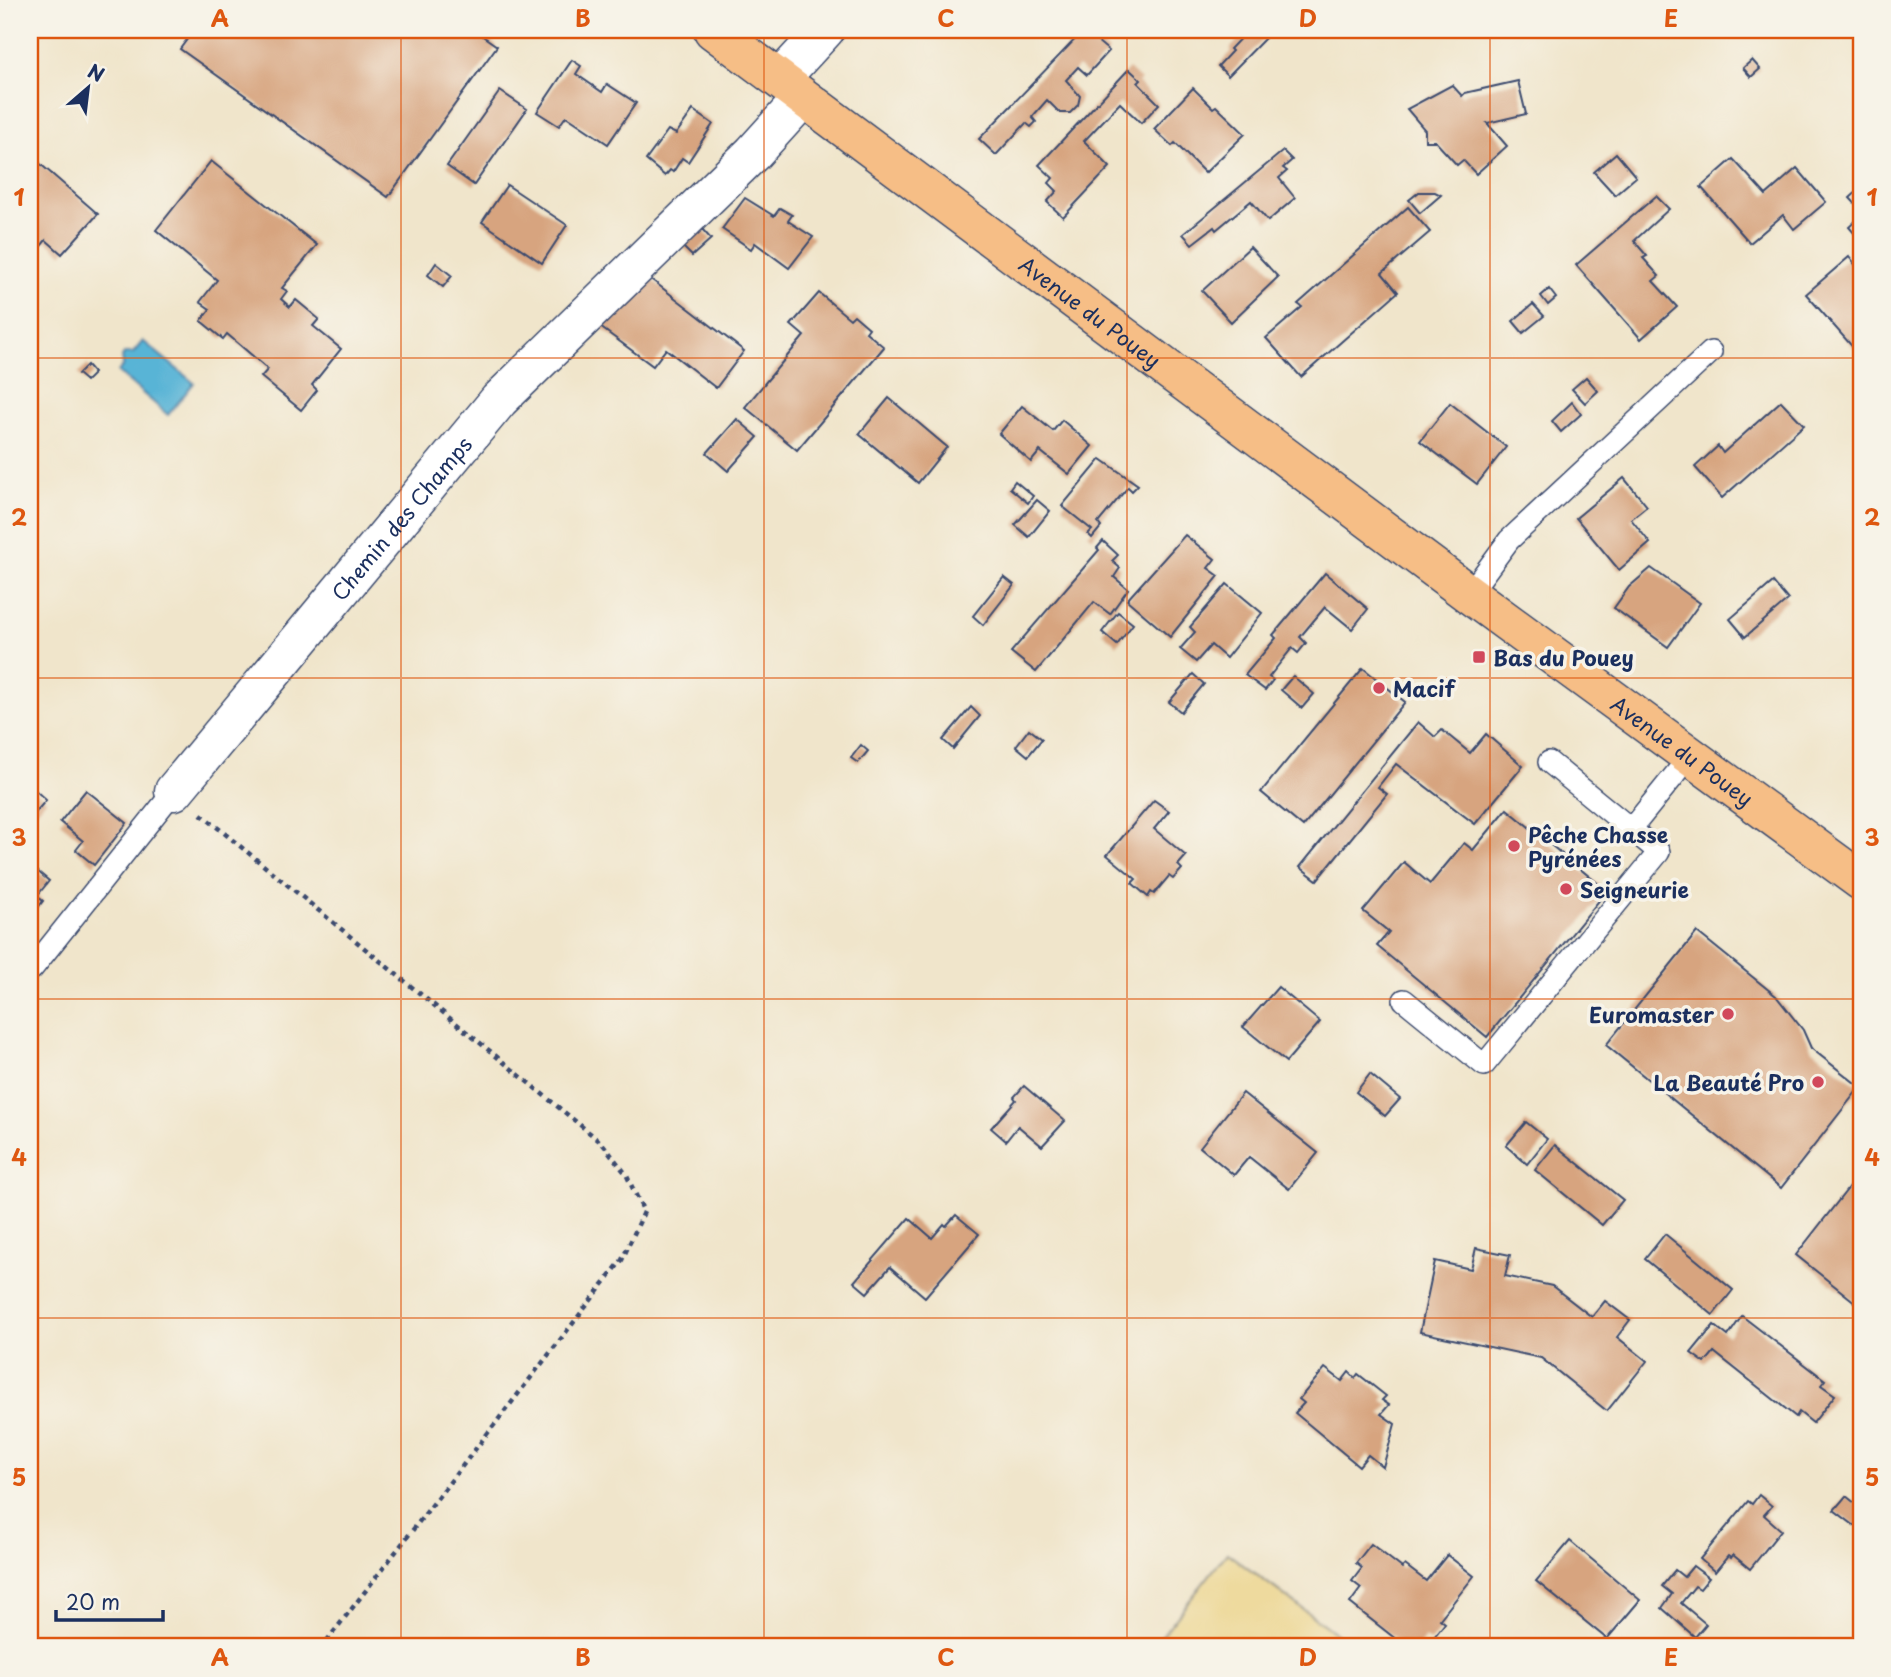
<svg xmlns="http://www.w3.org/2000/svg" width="1891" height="1677" viewBox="0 0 1891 1677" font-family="'Playpen Sans',sans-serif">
	<rect width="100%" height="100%" fill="#f7f3e8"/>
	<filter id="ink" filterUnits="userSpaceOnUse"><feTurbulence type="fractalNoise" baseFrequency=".0143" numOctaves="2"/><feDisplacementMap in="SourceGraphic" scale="14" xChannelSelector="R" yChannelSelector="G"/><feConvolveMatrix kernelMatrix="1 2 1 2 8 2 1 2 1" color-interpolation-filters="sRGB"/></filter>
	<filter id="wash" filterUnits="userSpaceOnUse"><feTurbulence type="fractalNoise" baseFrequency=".00686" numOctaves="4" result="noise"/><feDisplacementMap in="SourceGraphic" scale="28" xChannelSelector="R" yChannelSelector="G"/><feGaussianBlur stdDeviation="1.57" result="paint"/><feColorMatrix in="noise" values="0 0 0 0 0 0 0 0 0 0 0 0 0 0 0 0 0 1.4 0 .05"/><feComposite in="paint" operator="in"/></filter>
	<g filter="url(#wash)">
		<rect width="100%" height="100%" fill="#f0e5cb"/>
		<polygon fill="#eeda9e" stroke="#84847e" stroke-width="2" points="1227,1553 1354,1647 1153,1647"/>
		<polygon fill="#58b4d6" stroke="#3a729a" stroke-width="2" points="143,341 194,383 168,415 118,372 123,365 122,357 125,353 133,353"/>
		<g id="blocks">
			<g fill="#d7a47f">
				<polygon points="194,30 474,30 497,46 388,197 180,49"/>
				<polygon points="1084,30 1109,51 1087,75 1078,67 1066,80 1080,96 1078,105 1070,113 1060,113 1047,100 1032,117 1036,122 1031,127 1026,123 996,155 979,139"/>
				<polygon points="1248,30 1262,30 1268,35 1228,76 1218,66 1232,51 1230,49"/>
				<polygon points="572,60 581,66 576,74 602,92 607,84 636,103 608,144 566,116 559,126 537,112"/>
				<polygon points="1752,60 1760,69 1751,77 1743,68"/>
				<polygon points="1129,69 1141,80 1138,83 1159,104 1141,123 1120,103 1084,141 1110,167 1063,217 1047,202 1057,191 1049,183 1053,178 1039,165"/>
				<polygon points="1518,81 1526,114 1487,123 1507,146 1476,174 1463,160 1457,165 1435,141 1425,141 1425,130 1407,109 1452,85 1462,96 1465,93"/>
				<polygon points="1193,88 1213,108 1216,106 1245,134 1205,173 1175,143 1172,146 1154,129"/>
				<polygon points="500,91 527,109 474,185 447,166"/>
				<polygon points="693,110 713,124 688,162 682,158 673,172 670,170 665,176 646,160 668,130 676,134"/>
				<polygon points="1283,151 1292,160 1283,168 1287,171 1279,178 1295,198 1268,221 1251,201 1216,230 1214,227 1192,244 1183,234"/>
				<polygon points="1616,153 1636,177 1615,195 1594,172"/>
				<polygon points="30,155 98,214 62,254 46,240 30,259"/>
				<polygon points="1733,159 1766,195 1797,168 1826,202 1794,229 1783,215 1750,243 1701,187"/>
				<polygon points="211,161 317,245 282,288 287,291 281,299 290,307 296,300 319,319 313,326 341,349 312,385 317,390 301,410 261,377 268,369 227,334 223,339 201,321 210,309 200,302 217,280 156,230"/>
				<polygon points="507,185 567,225 542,263 482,222"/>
				<polygon points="1861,188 1861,210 1850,198"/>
				<polygon points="1419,192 1435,192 1441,195 1420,213 1409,200"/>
				<polygon points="1656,196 1669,209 1634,241 1647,256 1643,258 1659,276 1653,281 1677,307 1641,339 1576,265"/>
				<polygon points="745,198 774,216 780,208 792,215 788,221 813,237 789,268 755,243 751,249 722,229"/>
				<polygon points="1408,207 1430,232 1382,273 1398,292 1301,377 1266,338 1302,307 1298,304"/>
				<polygon points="1861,216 1861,241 1849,227"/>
				<polygon points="702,229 711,239 692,256 683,247"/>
				<polygon points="1250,247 1278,277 1231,322 1202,291"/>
				<polygon points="1849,257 1861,272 1861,347 1857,352 1806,294"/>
				<polygon points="436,263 452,276 443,287 428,275"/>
				<polygon points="648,277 744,351 716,388 666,349 653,366 596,324"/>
				<polygon points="1549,289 1556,298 1548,305 1541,296"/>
				<polygon points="819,293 850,319 854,315 869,328 866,332 884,347 797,450 745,407 804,336 791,325"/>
				<polygon points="1533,304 1544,316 1523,333 1513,321"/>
				<polygon points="87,365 94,373 86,381 78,374"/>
				<polygon points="1586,377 1598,391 1585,403 1572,389"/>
				<polygon points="889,398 947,447 918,483 859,434"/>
				<polygon points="1781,401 1804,425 1722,498 1695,467 1718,446 1723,453"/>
				<polygon points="1572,402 1581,414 1561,432 1552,421"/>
				<polygon points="1450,403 1506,447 1477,484 1420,441"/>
				<polygon points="1022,406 1053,431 1062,420 1092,446 1069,474 1040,451 1031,462 999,434"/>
				<polygon points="737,419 758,437 728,471 707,453"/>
				<polygon points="1101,459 1138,485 1132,491 1128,487 1098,523 1101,527 1092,538 1088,534 1092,530 1062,506"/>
				<polygon points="1624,478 1647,506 1631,519 1650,543 1619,570 1576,518"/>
				<polygon points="1015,481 1033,496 1028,503 1010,488"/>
				<polygon points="1037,500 1050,511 1029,537 1015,525"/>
				<polygon points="1185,535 1215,559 1208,568 1219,576 1170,637 1127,600"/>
				<polygon points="1103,541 1118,555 1112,561 1120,568 1114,577 1128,589 1110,614 1094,602 1036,672 1011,652 1099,550 1097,548"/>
				<polygon points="1651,568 1700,603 1668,647 1614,608 1629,587"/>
				<polygon points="1325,573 1368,609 1352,629 1325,607 1300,637 1306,643 1298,653 1292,648 1269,677 1273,680 1265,690 1245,675 1276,638 1273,635"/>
				<polygon points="1004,577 1014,585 983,625 973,616"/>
				<polygon points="1773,582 1788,600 1745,637 1730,619"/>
				<polygon points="1227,584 1262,613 1226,658 1211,645 1196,662 1180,649 1195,632 1190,627"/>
				<polygon points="1118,612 1133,624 1117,645 1102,632"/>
				<polygon points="1363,668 1405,702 1303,827 1261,792"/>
				<polygon points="1193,674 1204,684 1181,712 1169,702"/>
				<polygon points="1293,676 1314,694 1302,708 1281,690"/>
				<polygon points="971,707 980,716 953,749 943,740"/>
				<polygon points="1418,722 1435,737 1442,730 1470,753 1486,734 1523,766 1475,824 1396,764 1378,787 1387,794 1317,880 1300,867"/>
				<polygon points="1029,729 1042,739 1028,756 1016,746"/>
				<polygon points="861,745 868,751 858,763 851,758"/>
				<polygon points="35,790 46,800 30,819 30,796"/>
				<polygon points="86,790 127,823 94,865 76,850 83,841 60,822"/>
				<polygon points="1154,800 1169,811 1154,829 1186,856 1178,865 1182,869 1173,879 1169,876 1154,894 1151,892 1148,897 1132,883 1136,879 1107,855"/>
				<polygon points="1507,809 1607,891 1487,1037 1377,946 1389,932 1363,911 1404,862 1430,884 1464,843 1473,850"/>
				<polygon points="30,865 49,881 37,896 43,901 30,918"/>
				<polygon points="1697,932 1776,996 1803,1030 1811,1048 1860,1087 1781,1188 1606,1045"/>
				<polygon points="1278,987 1320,1022 1286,1062 1243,1027"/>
				<polygon points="1370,1074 1400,1099 1385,1116 1356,1092"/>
				<polygon points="1024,1086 1065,1121 1042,1146 1018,1126 1006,1141 991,1128 1016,1100 1014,1097"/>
				<polygon points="1243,1093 1318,1153 1289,1189 1249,1157 1234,1175 1200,1147"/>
				<polygon points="1526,1122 1547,1139 1527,1164 1506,1146"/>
				<polygon points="1555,1145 1623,1200 1602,1225 1535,1170"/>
				<polygon points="1861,1172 1861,1307 1796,1255"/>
				<polygon points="956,1215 979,1234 925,1297 890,1267 867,1293 854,1282 909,1218 932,1238 944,1224 946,1226"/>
				<polygon points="1665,1234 1733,1290 1713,1315 1645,1259"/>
				<polygon points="1476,1248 1510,1255 1505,1276 1552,1286 1592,1317 1605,1301 1630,1320 1617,1337 1647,1361 1607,1411 1541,1358 1420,1332 1435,1261 1471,1269"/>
				<polygon points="1742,1316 1825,1380 1821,1385 1835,1395 1813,1423 1799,1412 1796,1417 1714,1352 1705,1363 1691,1353 1714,1325 1728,1336"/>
				<polygon points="1325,1368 1342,1381 1349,1372 1355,1378 1358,1374 1386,1396 1382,1400 1389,1405 1381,1414 1395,1424 1383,1467 1368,1455 1359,1466 1295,1413 1304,1403 1299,1399"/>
				<polygon points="1759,1495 1772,1506 1764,1515 1781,1530 1750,1569 1733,1555 1731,1558 1728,1556 1715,1572 1700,1559 1748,1501 1752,1504"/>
				<polygon points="1846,1496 1861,1508 1861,1518 1855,1526 1834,1510"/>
				<polygon points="1570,1541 1640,1600 1607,1639 1536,1581"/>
				<polygon points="1371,1544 1402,1568 1405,1565 1426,1581 1447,1555 1474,1576 1440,1619 1445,1623 1430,1642 1425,1638 1418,1647 1406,1647 1350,1603 1361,1588 1352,1581 1362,1568 1356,1563"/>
				<polygon points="1693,1566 1709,1578 1700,1589 1695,1586 1681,1603 1706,1624 1695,1637 1662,1608 1672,1594 1662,1586 1675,1570 1684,1577"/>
			</g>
		</g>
	</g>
	<g filter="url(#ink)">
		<use href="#blocks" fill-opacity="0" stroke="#3b4a6e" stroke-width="2"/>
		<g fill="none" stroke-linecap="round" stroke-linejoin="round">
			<g stroke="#3b4a6e" stroke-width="24">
				<g id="lane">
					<polyline points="1469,594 1509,540 1711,352"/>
					<polyline points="1549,762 1631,829 1691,755"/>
					<polyline points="32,969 174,791"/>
					<polyline points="1404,1000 1484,1065 1659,852 1631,829"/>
				</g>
			</g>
			<g stroke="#3b4a6e" stroke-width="41">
				<g id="street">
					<polyline points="780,79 825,30"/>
					<path id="s1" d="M174,791L499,400L753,153L803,98"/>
				</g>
			</g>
			<g stroke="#3b4a6e" stroke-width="41">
				<g id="primary">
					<path id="s2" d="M713,30L1469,594L1861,881"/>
				</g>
			</g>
			<polyline stroke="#3b4a6e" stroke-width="4.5" stroke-dasharray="5 5" stroke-linecap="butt" points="201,814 602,1143 626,1174 644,1212 622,1260 322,1647"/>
			<use href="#lane" stroke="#fff" stroke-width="21"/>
			<use href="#street" stroke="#fff" stroke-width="38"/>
			<use href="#primary" stroke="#f6be86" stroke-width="38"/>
		</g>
	</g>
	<path fill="none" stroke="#de5710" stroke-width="2" stroke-opacity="0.55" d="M401,30V1647M764,30V1647M1127,30V1647M1490,30V1647M30,358H1861M30,678H1861M30,999H1861M30,1318H1861"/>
	<g fill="#d1495b" stroke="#f7f3e8" stroke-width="2.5">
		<rect x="1472" y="650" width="14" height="14" rx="3.5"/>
		<circle cx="1379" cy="688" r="7"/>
		<circle cx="1514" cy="846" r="7"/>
		<circle cx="1566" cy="889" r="7"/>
		<circle cx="1728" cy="1014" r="7"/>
		<circle cx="1818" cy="1082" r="7"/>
	</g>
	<g text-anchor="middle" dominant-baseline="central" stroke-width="7" stroke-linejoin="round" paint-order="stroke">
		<g font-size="21" fill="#1b2f5e" stroke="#f7f3e8">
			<text stroke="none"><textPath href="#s2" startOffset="471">Avenue du Pouey</textPath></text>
			<text stroke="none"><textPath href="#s1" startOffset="355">Chemin des Champs</textPath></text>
			<text stroke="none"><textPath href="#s2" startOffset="1208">Avenue du Pouey</textPath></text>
		</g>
		<g font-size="21" font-weight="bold" fill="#1b2f5e" stroke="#f7f3e8" text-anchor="start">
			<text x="1493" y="657">Bas du Pouey</text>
			<text x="1393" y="688">Macif</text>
			<text x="1528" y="834">Pêche Chasse<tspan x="1528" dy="24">Pyrénées</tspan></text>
			<text x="1580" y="889">Seigneurie</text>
			<text x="1714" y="1014" text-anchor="end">Euromaster</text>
			<text x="1804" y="1082" text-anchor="end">La Beauté Pro</text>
		</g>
	</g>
	<rect width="1891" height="1677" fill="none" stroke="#f7f3e8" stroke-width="77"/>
	<g transform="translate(88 88) rotate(28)" stroke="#f7f3e8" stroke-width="5" paint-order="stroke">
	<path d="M0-5L12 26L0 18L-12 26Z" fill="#1b2f5e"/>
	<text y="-10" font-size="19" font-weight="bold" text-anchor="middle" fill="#1b2f5e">N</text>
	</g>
	<path d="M56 1610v10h107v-10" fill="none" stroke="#1b2f5e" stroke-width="3.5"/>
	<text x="66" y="1610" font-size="21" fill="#1b2f5e" stroke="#f7f3e8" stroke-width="5" paint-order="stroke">20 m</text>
	<rect x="38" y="38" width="1815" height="1600" fill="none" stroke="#de5710" stroke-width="2.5"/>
	<g font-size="23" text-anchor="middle" font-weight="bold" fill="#de5710">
		<text x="220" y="27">A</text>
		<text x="583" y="27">B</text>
		<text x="946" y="27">C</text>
		<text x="1308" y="27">D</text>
		<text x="1671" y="27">E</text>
		<text x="19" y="206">1</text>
		<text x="1872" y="206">1</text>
		<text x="19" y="526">2</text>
		<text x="1872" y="526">2</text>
		<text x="19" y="846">3</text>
		<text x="1872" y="846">3</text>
		<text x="19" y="1166">4</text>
		<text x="1872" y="1166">4</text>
		<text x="19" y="1486">5</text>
		<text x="1872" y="1486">5</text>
		<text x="220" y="1666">A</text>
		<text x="583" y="1666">B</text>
		<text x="946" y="1666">C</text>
		<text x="1308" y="1666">D</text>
		<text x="1671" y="1666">E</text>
	</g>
</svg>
